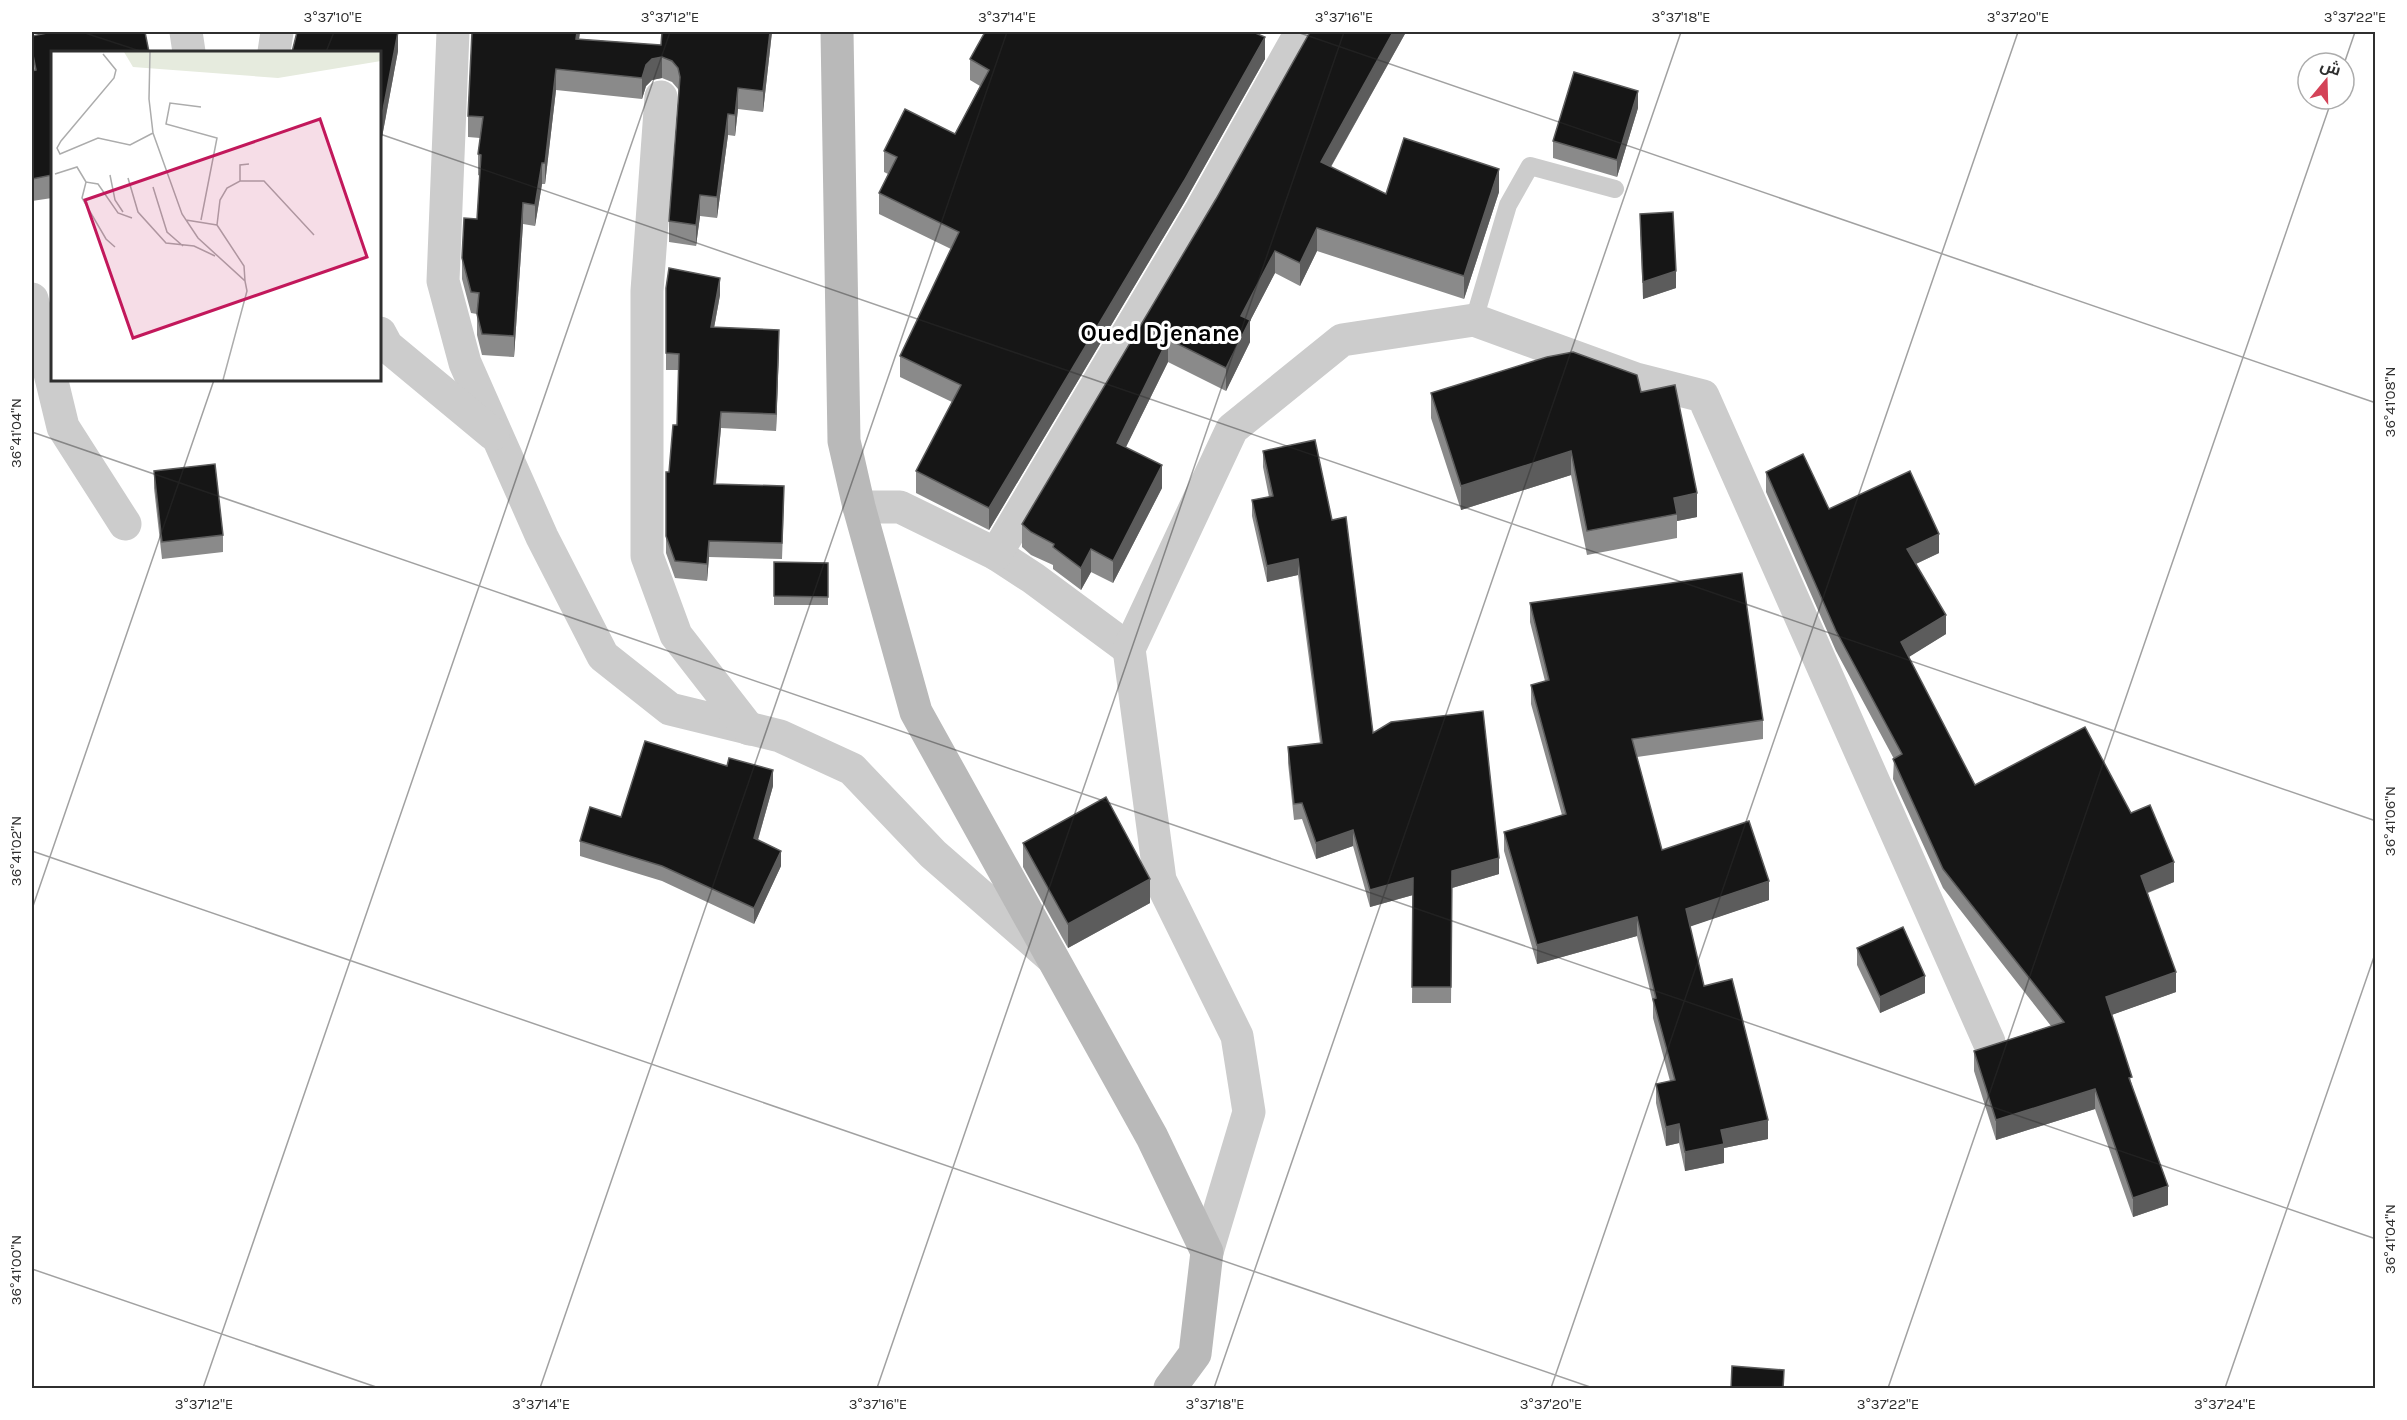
<svg xmlns="http://www.w3.org/2000/svg" width="2407" height="1420" viewBox="0 0 2407 1420" font-family="Karla,Cairo,sans-serif">
	<rect width="100%" height="100%" fill="#fff"/>
	<g fill="none" stroke-linecap="round" stroke-linejoin="round">
		<polyline stroke="#ccc" stroke-width="18" points="1474,320 1508,205 1530,166 1615,189"/>
		<g stroke="#ccc" stroke-width="33">
			<polyline points="186,32 189,52"/>
			<polyline points="453,32 443,281 465,363 542,537 603,656 670,709 780,736 852,769 933,854 1050,956"/>
			<polyline points="274,52 277,32"/>
			<polyline points="661,97 647,291 647,556 676,635 749,729"/>
			<polyline points="32,299 63,427 125,524"/>
			<polyline points="380,333 387,346 493,434"/>
			<polyline points="859,507 900,507 996,554 1033,578 1129,649"/>
			<polyline points="996,554 1200,212 1301,32"/>
			<polyline points="1207,1252 1249,1112 1237,1036 1160,880 1129,649 1232,429 1342,340 1474,320 1636,379 1703,396 1989,1042"/>
		</g>
		<polyline stroke="#b9b9b9" stroke-width="33" points="837,32 844,441 859,507 916,712 1152,1137 1207,1252 1195,1354 1170,1388"/>
	</g>
	<g fill="#8a8a8a">
		<polygon points="398,32 398,51 382,137 380,136 380,52"/>
		<polygon points="472,32 580,32 579,39 661,45 772,32 763,112 738,109 735,136 728,135 717,218 700,216 696,246 669,242 669,221 679,92 678,89 672,82 662,78 652,80 646,86 642,99 556,90 545,184 542,184 535,226 523,224 514,357 482,355 477,335 477,314 471,313 462,279 462,258 477,219 480,176 478,175 478,154 480,138 468,137 468,116"/>
		<polygon points="1313,32 1406,32 1331,167 1386,194 1499,192 1464,299 1317,251 1300,286 1275,273 1250,321 1250,342 1226,391 1168,362 1126,447 1162,488 1113,583 1091,572 1081,590 1053,569 1053,565 1031,555 1022,547 1022,524 1216,199"/>
		<polygon points="32,36 52,52 52,198 32,201"/>
		<polygon points="970,59 1265,59 1184,203 989,530 916,493 916,471 952,402 900,377 900,356 951,249 879,214 879,193 888,174 884,172 884,151 955,134 980,86 970,80"/>
		<polygon points="1638,108 1617,177 1553,158 1553,141"/>
		<polygon points="1640,214 1676,288 1643,299 1640,230"/>
		<polygon points="666,288 720,295 714,328 779,347 776,431 721,428 716,484 784,503 782,559 709,557 707,581 675,578 666,553 666,472 669,472 677,425 679,370 666,370"/>
		<polygon points="1641,392 1697,517 1677,521 1677,538 1587,555 1571,475 1461,510 1431,418 1431,393"/>
		<polygon points="1263,451 1373,733 1499,874 1452,888 1451,1003 1412,1003 1413,895 1370,907 1353,846 1316,859 1302,819 1294,820 1288,763 1288,747 1320,743 1298,575 1267,582 1252,516 1252,500 1269,497 1263,467"/>
		<polygon points="154,471 223,535 223,552 162,559 154,488"/>
		<polygon points="1766,472 1829,509 1939,553 1916,564 1946,634 1908,657 1975,785 2131,813 2174,882 2148,893 2176,992 2111,1015 2168,1205 2133,1217 2095,1109 1996,1140 1974,1071 1974,1051 2051,1026 1943,888 1893,779 1894,759 1836,651 1766,492"/>
		<polygon points="774,562 828,563 828,605 774,605"/>
		<polygon points="1530,603 1763,720 1763,739 1637,757 1662,850 1769,900 1690,926 1704,986 1768,1139 1724,1148 1724,1163 1685,1171 1679,1143 1666,1146 1656,1103 1656,1084 1670,1081 1653,1018 1653,1003 1637,936 1537,964 1504,851 1504,832 1562,815 1531,704 1531,685 1545,681 1530,622"/>
		<polygon points="773,786 758,840 781,866 754,924 662,881 580,856 580,841 621,817"/>
		<polygon points="1023,843 1150,903 1068,948 1023,867"/>
		<polygon points="1857,948 1925,993 1880,1013 1857,965"/>
	</g>
	<g fill="#5c5c5c">
		<polygon points="398,32 398,51 382,137 382,115"/>
		<polygon points="577,32 580,32 576,60 576,39"/>
		<polygon points="770,32 772,32 763,112 763,91"/>
		<polygon points="1393,32 1406,32 1321,184 1321,162"/>
		<polygon points="1265,37 1265,59 1184,203 989,530 989,508"/>
		<polygon points="662,57 662,78 652,80 646,86 642,99 642,78 646,65 652,59"/>
		<polygon points="556,69 556,90 545,184 545,163"/>
		<polygon points="738,88 738,109 735,136 735,115"/>
		<polygon points="1638,91 1638,108 1617,177 1617,160"/>
		<polygon points="728,114 728,135 717,218 717,197"/>
		<polygon points="542,163 542,184 535,226 535,205"/>
		<polygon points="1499,169 1499,192 1464,299 1464,276"/>
		<polygon points="700,195 700,216 696,246 696,225"/>
		<polygon points="523,203 523,224 514,357 514,336"/>
		<polygon points="1317,228 1317,251 1300,286 1300,263"/>
		<polygon points="1275,251 1275,273 1250,321 1250,342 1226,391 1226,368 1241,316"/>
		<polygon points="1676,271 1676,288 1643,299 1643,282"/>
		<polygon points="720,278 720,295 711,344 711,327"/>
		<polygon points="779,330 779,347 776,431 776,414"/>
		<polygon points="1168,339 1168,362 1117,465 1117,443"/>
		<polygon points="721,412 721,428 714,500 714,484"/>
		<polygon points="1571,451 1571,475 1461,510 1461,486"/>
		<polygon points="1162,465 1162,488 1113,583 1113,561"/>
		<polygon points="1697,493 1697,517 1677,521 1677,514 1674,498"/>
		<polygon points="1939,534 1939,553 1907,568 1907,549"/>
		<polygon points="709,541 709,557 707,581 707,564"/>
		<polygon points="1091,549 1091,572 1081,590 1081,568"/>
		<polygon points="1298,559 1298,575 1267,582 1267,566"/>
		<polygon points="1946,615 1946,634 1901,662 1901,642"/>
		<polygon points="773,770 773,786 754,853 754,838"/>
		<polygon points="1353,830 1353,846 1316,859 1316,843"/>
		<polygon points="781,851 781,866 754,924 754,908"/>
		<polygon points="1499,858 1499,874 1452,888 1451,1003 1452,871"/>
		<polygon points="2174,862 2174,882 2141,895 2141,876"/>
		<polygon points="1413,878 1413,895 1370,907 1370,890"/>
		<polygon points="1150,879 1150,903 1068,948 1068,924"/>
		<polygon points="1769,881 1769,900 1686,928 1686,909"/>
		<polygon points="1637,917 1637,936 1537,964 1537,945"/>
		<polygon points="2176,972 2176,992 2106,1017 2106,997"/>
		<polygon points="1925,976 1925,993 1880,1013 1880,997"/>
		<polygon points="2095,1089 2095,1109 1996,1140 1996,1120"/>
		<polygon points="1768,1120 1768,1139 1724,1148 1724,1163 1685,1171 1685,1152 1721,1130"/>
		<polygon points="1679,1124 1679,1143 1666,1146 1666,1127"/>
		<polygon points="2168,1186 2168,1205 2133,1217 2133,1198"/>
	</g>
	<g fill="#161616" stroke="#5c5c5c" stroke-width="1.5">
		<polygon points="52,32 145,32 149,52 52,52 52,175 32,179 32,71 36,70 32,50 32,36"/>
		<polygon points="297,32 398,32 382,115 380,115 380,52 292,52"/>
		<polygon points="472,32 577,32 576,39 661,45 662,32 770,32 763,91 738,88 735,115 728,114 717,197 700,195 696,225 669,221 680,77 678,68 672,61 662,57 652,59 646,65 642,78 556,69 545,163 542,163 535,205 523,203 514,336 482,334 477,314 479,293 471,292 462,258 464,218 477,219 481,155 478,154 483,117 468,116"/>
		<polygon points="985,32 1253,32 1265,37 1184,181 989,508 916,471 961,385 900,356 959,232 879,193 897,157 884,151 905,109 955,134 989,70 970,59"/>
		<polygon points="1310,32 1393,32 1321,162 1386,194 1404,138 1499,169 1464,276 1317,228 1300,263 1275,251 1241,316 1250,320 1226,368 1168,339 1117,443 1162,465 1113,561 1091,549 1081,568 1053,547 1054,544 1031,532 1022,524 1216,199"/>
		<polygon points="1574,72 1638,91 1617,160 1553,141"/>
		<polygon points="1673,212 1676,271 1643,282 1640,214"/>
		<polygon points="669,268 720,278 711,327 779,330 776,414 721,412 714,484 784,486 782,543 709,541 707,564 675,561 666,536 666,472 669,472 673,425 677,425 679,354 666,353 666,288"/>
		<polygon points="1573,352 1637,375 1641,392 1675,385 1697,493 1674,498 1677,514 1587,531 1571,451 1461,486 1431,393 1547,357"/>
		<polygon points="1315,440 1332,520 1346,517 1373,733 1391,722 1483,711 1499,858 1452,871 1451,987 1412,987 1413,878 1370,890 1353,830 1316,843 1302,803 1294,804 1288,747 1322,743 1298,559 1267,566 1252,500 1273,496 1263,451"/>
		<polygon points="1803,454 1829,509 1910,471 1939,534 1907,549 1946,615 1901,642 1975,785 2085,727 2131,813 2150,805 2174,862 2141,876 2176,972 2106,997 2132,1077 2129,1078 2168,1186 2133,1198 2095,1089 1996,1120 1974,1051 2064,1022 1943,869 1893,759 1902,754 1836,631 1766,472"/>
		<polygon points="215,464 223,535 162,542 154,471"/>
		<polygon points="774,562 828,563 828,597 774,596"/>
		<polygon points="1742,573 1763,720 1632,739 1662,850 1749,821 1769,881 1686,909 1704,986 1732,979 1768,1120 1721,1130 1724,1144 1685,1152 1679,1124 1666,1127 1656,1084 1675,1080 1653,999 1656,998 1637,917 1537,945 1504,832 1566,814 1531,685 1549,680 1530,603"/>
		<polygon points="645,741 727,766 729,758 773,770 754,838 781,851 754,908 662,866 580,841 590,807 621,817"/>
		<polygon points="1106,797 1150,879 1068,924 1023,843"/>
		<polygon points="1903,927 1925,976 1880,997 1857,948"/>
		<polygon points="1732,1366 1784,1370 1783,1389 1731,1389"/>
	</g>
	<path fill="none" stroke="#2f2f2f" stroke-width="1.5" stroke-opacity="0.45" d="M82,32L143,52M1297,32L2376,403M326,52L334,32M2344,64L2355,32M380,134L2376,821M32,432L2376,1239M32,851L1593,1388M32,909L214,380M32,1269L379,1388M203,1388L670,32M540,1388L1007,32M877,1388L1344,32M1214,1388L1681,32M1551,1388L2018,32M1888,1388L2332,99M2225,1388L2376,951"/>
	<g text-anchor="middle" dominant-baseline="central" stroke-width="6" stroke-linejoin="round" paint-order="stroke">
		<g font-size="24" font-weight="bold" fill="#000" stroke="#fff">
			<text x="1160" y="333">Oued Djenane</text>
		</g>
	</g>
	<g transform="translate(51 51)">
		<rect width="330" height="330" fill="#fff"/>
		<path d="M73,1H330V10L227,27L82,16Z" fill="#e6ebde"/>
		<path fill="none" stroke="#acacac" stroke-width="1.5" d="M99,1L98,48L102,82L131,163L147,187L194,230L196,240L172,329M52,3L65,19L63,27L10,90L6,97L9,103L47,87L79,94L102,82M4,123L26,116L35,131M59,124L64,149L72,161M77,127L87,161L115,192L143,195L164,205M189,130V114L198,113M102,136L116,181L132,195M135,169L166,174M150,169L166,87L115,73L119,52L150,56M64,196L55,188L31,147L35,131L47,133L67,162L81,167M194,230L193,215L166,174L169,149L176,137L189,130H213L263,184"/>
		<path fill="#c2185b" fill-opacity="0.15" stroke="#c2185b" stroke-width="3" d="M269,68L316,206L82,287L34,149Z"/>
		<rect width="330" height="330" fill="none" stroke="#2f2f2f" stroke-width="3"/>
	</g>
	<rect width="2407" height="1420" fill="none" stroke="#ffffff" stroke-width="66"/>
	<g transform="translate(2326 81) rotate(19)"><circle r="28" fill="#ffffff" stroke="#acacac" stroke-width="1.5"/>
	<path d="M0-4.5L10 22L0 15L-10 22Z" fill="#d44358"/>
	<text y="-9" font-size="16" font-weight="bold" text-anchor="middle" fill="#2f2f2f">ش</text>
	</g>
	<rect x="33" y="33" width="2341" height="1354" fill="none" stroke="#2f2f2f" stroke-width="2"/>
	<g font-size="15" text-anchor="middle" fill="#2f2f2f">
		<text x="333" y="22">3°37'10"E</text>
		<text x="670" y="22">3°37'12"E</text>
		<text x="1007" y="22">3°37'14"E</text>
		<text x="1344" y="22">3°37'16"E</text>
		<text x="1681" y="22">3°37'18"E</text>
		<text x="2018" y="22">3°37'20"E</text>
		<text x="2355" y="22">3°37'22"E</text>
		<text transform="translate(2390 402) rotate(-90)" y="5">36°41'08"N</text>
		<text transform="translate(16 433) rotate(-90)" y="5">36°41'04"N</text>
		<text transform="translate(2390 821) rotate(-90)" y="5">36°41'06"N</text>
		<text transform="translate(16 851) rotate(-90)" y="5">36°41'02"N</text>
		<text transform="translate(2390 1239) rotate(-90)" y="5">36°41'04"N</text>
		<text transform="translate(16 1270) rotate(-90)" y="5">36°41'00"N</text>
		<text x="204" y="1409">3°37'12"E</text>
		<text x="541" y="1409">3°37'14"E</text>
		<text x="878" y="1409">3°37'16"E</text>
		<text x="1215" y="1409">3°37'18"E</text>
		<text x="1551" y="1409">3°37'20"E</text>
		<text x="1888" y="1409">3°37'22"E</text>
		<text x="2225" y="1409">3°37'24"E</text>
	</g>
</svg>
